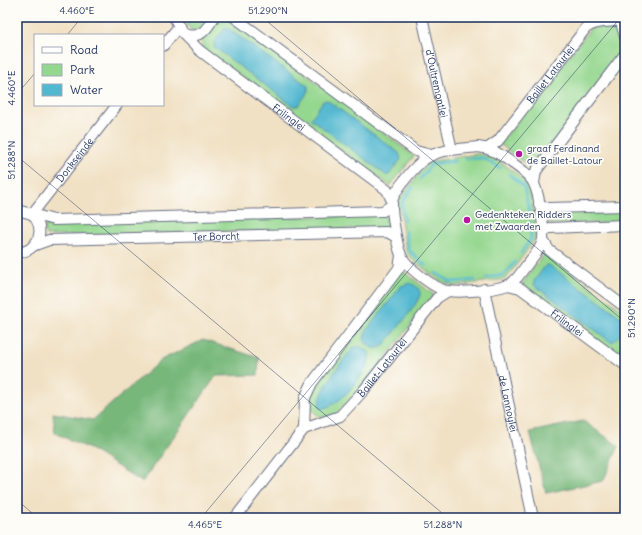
<svg xmlns="http://www.w3.org/2000/svg" width="642" height="535" viewBox="0 0 642 535" font-family="Delius,sans-serif">
	<rect width="100%" height="100%" fill="#fdfcf7"/>
	<filter id="ink" filterUnits="userSpaceOnUse"><feTurbulence type="fractalNoise" baseFrequency=".025" numOctaves="2"/><feDisplacementMap in="SourceGraphic" scale="8" xChannelSelector="R" yChannelSelector="G"/><feConvolveMatrix kernelMatrix="1 2 1 2 8 2 1 2 1" color-interpolation-filters="sRGB"/></filter>
	<filter id="wash" filterUnits="userSpaceOnUse"><feTurbulence type="fractalNoise" baseFrequency=".012" numOctaves="4" result="noise"/><feDisplacementMap in="SourceGraphic" scale="16" xChannelSelector="R" yChannelSelector="G"/><feGaussianBlur stdDeviation="0.9" result="paint"/><feColorMatrix in="noise" values="0 0 0 0 0 0 0 0 0 0 0 0 0 0 0 0 0 1.4 0 .05"/><feComposite in="paint" operator="in"/></filter>
	<g filter="url(#wash)">
		<rect width="100%" height="100%" fill="#f1e1c4"/>
		<g fill="#94d78f" stroke="#588376">
			<polygon points="182,17 209,17 202,29 194,31 190,29"/>
			<polygon points="219,17 228,17 413,155 414,156 390,186 202,48 202,41"/>
			<path d="M611,26C621,33 625,40 623,52L532,169L500,144L591,28Z"/>
			<path d="M477,154C491,153 524,176 529,189C534,201 535,225 536,238L506,279L454,286L440,281L412,259L406,251L398,201L428,162Z"/>
			<polygon points="625,209 625,223 550,224 548,212"/>
			<polygon points="385,215 387,228 46,236 44,227 51,223"/>
			<polygon points="545,253 625,312 625,362 522,284"/>
			<path d="M401,271H403L434,295L364,386L336,414L324,417H320L313,411L310,405C308,385 385,292 401,271Z"/>
		</g>
		<g fill="#77b87a" stroke="#49746c">
			<polygon points="203,340 259,358 258,375 216,376 142,482 90,449 55,433 53,413 93,420 161,360"/>
			<polygon points="583,421 619,446 603,481 546,493 530,432"/>
		</g>
		<g fill="#52b8d0" stroke="#367497">
			<polygon points="226,27 308,86 308,92 298,106 293,106 214,47 214,42"/>
			<polygon points="327,100 399,153 401,159 389,175 386,175 311,119 323,101"/>
			<path d="M546,265H549L625,320C625,328 619,340 611,342L534,285V281Z"/>
			<path d="M410,283C415,285 420,288 420,294C420,302 390,338 383,346C375,351 367,347 364,339L366,331L401,286Z"/>
			<path d="M355,347H361L369,352C375,367 335,412 320,408C314,398 346,354 355,347Z"/>
		</g>
		<g fill="none" stroke-linecap="round" stroke-linejoin="round">
			<g stroke="#52b8d0" stroke-width="2.5">
				<polyline points="466,159 483,158 500,168"/>
				<polyline points="509,174 524,187 529,212"/>
				<polyline points="420,179 432,164 455,161"/>
				<polyline points="404,220 402,203 413,187"/>
				<polyline points="406,231 409,250 426,266"/>
				<polyline points="521,253 531,238 530,222"/>
				<polyline points="436,273 451,282 475,280"/>
				<polyline points="486,278 504,275 515,262"/>
			</g>
		</g>
	</g>
	<g filter="url(#ink)">
		<g fill="none" stroke-linecap="round" stroke-linejoin="round">
			<g stroke="#666d82" stroke-width="12">
				<g id="street">
					<path id="s1" d="M174,17L183,34L199,50L387,190L392,201"/>
					<polyline points="234,17 416,151 431,155"/>
					<path id="s2" d="M422,17L452,150"/>
					<polyline points="625,17 622,26 625,37"/>
					<path d="M183,34C200,39 206,31 214,17"/>
					<polyline points="163,46 179,26"/>
					<path d="M478,147C490,148 498,153 508,160C516,166 530,174 534,184C539,194 546,233 542,243C539,251 531,259 526,266C521,272 516,282 508,285C495,290 462,293 448,291C436,290 405,266 401,255C397,246 391,211 392,202C394,190 416,165 425,159C439,149 461,149 478,147Z"/>
					<path id="s3" d="M488,148L498,141L586,28C598,19 611,24 623,19"/>
					<polyline points="534,183 536,171 625,54"/>
					<polyline points="539,204 548,208 625,206"/>
					<polyline points="17,210 54,220 383,211 392,205"/>
					<path id="s4" d="M32,214L117,105"/>
					<polyline points="543,231 550,228 625,225"/>
					<polyline points="543,240 549,250 625,307"/>
					<path id="s5" d="M35,245L49,240L387,232L396,237"/>
					<path d="M17,253C38,251 47,230 32,214"/>
					<path id="s6" d="M508,285L520,288L625,365"/>
					<path id="s7" d="M484,289L533,518"/>
					<polyline points="304,429 305,398 312,383 399,268 401,256"/>
					<path id="s8" d="M235,518L304,429L340,416L364,390L437,298L448,291"/>
				</g>
			</g>
			<use href="#street" stroke="#fff" stroke-width="10"/>
		</g>
	</g>
	<path fill="none" stroke="#1b2f5e" stroke-width="1" stroke-opacity="0.45" d="M262,17L625,322M67,35L82,17M17,94L35,73M17,156L448,518M17,500L38,518M201,518L621,17"/>
	<g fill="#b5179e" stroke="#fdfcf7" stroke-width="1.5">
		<circle cx="519" cy="154" r="4"/>
		<circle cx="467" cy="220" r="4"/>
	</g>
	<g text-anchor="middle" dominant-baseline="central" stroke-width="3.5" stroke-linejoin="round" paint-order="stroke">
		<g font-size="10" fill="#1b2f5e" stroke="#fdfcf7">
			<text stroke="none"><textPath href="#s3" startOffset="97">Baillet Latourlei</textPath></text>
			<text stroke="none"><textPath href="#s2" startOffset="68">d'Oultremontlei</textPath></text>
			<text stroke="none"><textPath href="#s1" startOffset="154">Frilinglei</textPath></text>
			<text stroke="none"><textPath href="#s4" startOffset="69">Donkseinde</textPath></text>
			<text stroke="none"><textPath href="#s5" startOffset="182">Ter Borcht</textPath></text>
			<text stroke="none"><textPath href="#s6" startOffset="71">Frilinglei</textPath></text>
			<text stroke="none"><textPath href="#s8" startOffset="215">Baillet-Latourlei</textPath></text>
			<text stroke="none"><textPath href="#s7" startOffset="117">de Lannoylei</textPath></text>
		</g>
		<g font-size="10" fill="#1b2f5e" stroke="#fdfcf7" text-anchor="start">
			<text x="527" y="148">graaf Ferdinand<tspan x="527" dy="12">de Baillet-Latour</tspan></text>
			<text x="475" y="214">Gedenkteken Ridders<tspan x="475" dy="12">met Zwaarden</tspan></text>
		</g>
	</g>
	<rect width="642" height="535" fill="none" stroke="#fdfcf7" stroke-width="44"/>
	<rect x="34" y="34" width="130" height="72" fill="#fdfcf7" stroke="#a3aaba"/>
	<rect x="42" y="47" width="20" height="6" fill="#ffffff" stroke="#a3aaba"/>
	<text x="70" y="54" font-size="12" fill="#1b2f5e">Road</text>
	<rect x="42" y="64" width="20" height="12" fill="#94d78f" stroke="#a3aaba"/>
	<text x="70" y="74" font-size="12" fill="#1b2f5e">Park</text>
	<rect x="42" y="84" width="20" height="12" fill="#52b8d0" stroke="#a3aaba"/>
	<text x="70" y="94" font-size="12" fill="#1b2f5e">Water</text>
	<rect x="22" y="22" width="598" height="491" fill="none" stroke="#1b2f5e" stroke-width="1.5"/>
	<g font-size="10" text-anchor="middle" fill="#1b2f5e">
		<text x="77" y="14">4.460°E</text>
		<text x="268" y="14">51.290°N</text>
		<text transform="translate(11 88) rotate(-90)" y="4">4.460°E</text>
		<text transform="translate(11 160) rotate(-90)" y="4">51.288°N</text>
		<text transform="translate(631 318) rotate(-90)" y="4">51.290°N</text>
		<text x="205" y="528">4.465°E</text>
		<text x="443" y="528">51.288°N</text>
	</g>
</svg>
